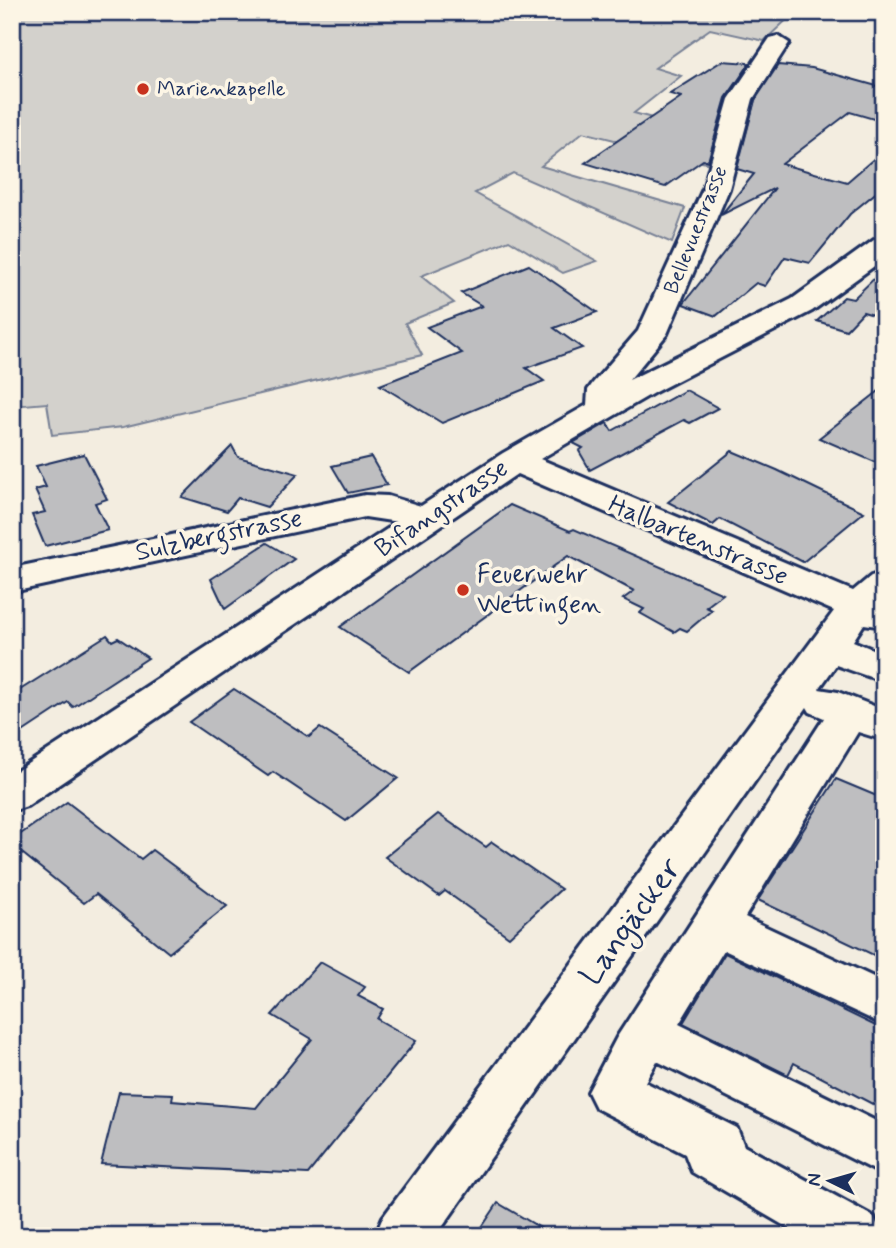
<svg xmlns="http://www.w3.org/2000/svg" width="896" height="1248" viewBox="0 0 896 1248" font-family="Mynerve,sans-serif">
	<rect width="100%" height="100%" fill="#f3ede0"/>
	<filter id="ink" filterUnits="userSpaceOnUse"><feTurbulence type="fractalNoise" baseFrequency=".0143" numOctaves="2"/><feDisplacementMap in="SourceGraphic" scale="14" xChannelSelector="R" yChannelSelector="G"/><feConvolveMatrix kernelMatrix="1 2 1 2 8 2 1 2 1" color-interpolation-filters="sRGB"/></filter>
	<g filter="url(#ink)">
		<polygon fill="#d3d1cc" stroke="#778095" stroke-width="2" points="12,12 795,12 764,41 710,29 655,68 681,76 634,113 717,136 710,164 583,132 541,166 685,208 672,243 513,173 475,193 597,261 563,273 509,240 421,276 454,303 405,323 422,355 123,427 52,435 47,403 12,406"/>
		<g fill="#bebec0" stroke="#1b2f5e" stroke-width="2">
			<polygon points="722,61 750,63 726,98 708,161 703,160 665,187 585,163 681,97 670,94"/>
			<polygon points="778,65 812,68 884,88 884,122 850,112 782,164 847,182 884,150 884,186 850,214 810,263 785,257 765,286 756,283 716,316 683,304 775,188 721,215 754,174 737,169 755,100"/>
			<polygon points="529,265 597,312 554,328 582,348 526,368 544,381 442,423 380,385 462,353 427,327 482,306 461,293"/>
			<polygon points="884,269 884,318 863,312 846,330 817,321 844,297 853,299"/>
			<polygon points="884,387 884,466 819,438"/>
			<polygon points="686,390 718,408 690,423 684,420 590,470 579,451 583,448 573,443 607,423 612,431"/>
			<polygon points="232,446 238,457 298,474 267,507 238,498 227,511 182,497"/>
			<polygon points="732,451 777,470 864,512 803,562 720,519 713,525 668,502"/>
			<polygon points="84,454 107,499 95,503 108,530 45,546 32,515 45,512 35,490 46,487 36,466"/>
			<polygon points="371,457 387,485 348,493 332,466"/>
			<polygon points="510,505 570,531 574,529 723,594 706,607 712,610 687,631 680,628 674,632 640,613 644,609 623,599 634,591 568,556 409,672 340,627"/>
			<polygon points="267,543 294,559 225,609 211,579"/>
			<polygon points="107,635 112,641 118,638 148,658 73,707 68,702 12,739 12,695"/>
			<polygon points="234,689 309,737 320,728 398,778 346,821 273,772 268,776 189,722"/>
			<polygon points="836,779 884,799 884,960 758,900"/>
			<polygon points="67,802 141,859 152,850 227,906 169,953 96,894 84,903 12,845 12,840"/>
			<polygon points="438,814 486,847 492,842 561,889 509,937 445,891 439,896 385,857"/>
			<polygon points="725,953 884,1030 884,1110 794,1063 788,1075 683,1023"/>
			<polygon points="320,962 365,987 358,996 383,1009 377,1019 416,1041 308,1174 101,1164 119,1092 173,1094 172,1101 256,1108 312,1039 272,1015"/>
			<polygon points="498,1203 554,1236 476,1236"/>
		</g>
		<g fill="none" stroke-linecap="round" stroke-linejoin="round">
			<g stroke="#1b2f5e" stroke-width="6">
				<polygon id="minor" points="778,36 789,43 753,99 729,189 667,334 629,380 792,299 874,240 884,238 884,259 812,311 655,392 540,459 853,591 871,576 884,572 884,627 864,624 853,641 884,654 884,682 836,665 819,689 838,692 884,710 884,740 858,732 745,917 884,982 884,1025 724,950 679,1024 884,1125 884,1175 657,1061 645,1082 737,1128 744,1146 874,1217 882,1236 802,1236 692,1172 685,1154 596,1108 588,1092 617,1037 824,718 810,712 807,707 436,1236 375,1236 383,1217 834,611 517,474 27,806 12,811 12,774 398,522 365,517 12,592 12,568 365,495 388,496 421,506 503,453 587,405 588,390 593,383 638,331 703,189 729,99 770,38"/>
			</g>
			<use href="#minor" fill="#fcf5e5" fill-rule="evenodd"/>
		</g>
	</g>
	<g fill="#c8321e" stroke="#fcf5e5" stroke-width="2.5">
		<circle cx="143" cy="89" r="7"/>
		<circle cx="463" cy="590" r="7"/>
	</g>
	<g text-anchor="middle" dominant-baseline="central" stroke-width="7" stroke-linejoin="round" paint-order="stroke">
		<g font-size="21" fill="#1b2f5e" stroke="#fcf5e5" text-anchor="start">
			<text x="157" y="89">Marienkapelle</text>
		</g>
		<g font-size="21" fill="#1b2f5e" stroke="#fcf5e5">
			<text transform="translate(696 230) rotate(-68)">Bellevuestrasse</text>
		</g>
		<g font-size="26" fill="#1b2f5e" stroke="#fcf5e5">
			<text transform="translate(442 509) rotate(-34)">Bifangstrasse</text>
			<text transform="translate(219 536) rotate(-12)">Sulzbergstrasse</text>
			<text transform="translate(698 541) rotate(23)">Halbartenstrasse</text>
		</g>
		<g font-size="26" fill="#1b2f5e" stroke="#fcf5e5" text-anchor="start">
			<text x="477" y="575">Feuerwehr<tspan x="477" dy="30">Wettingen</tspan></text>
		</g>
		<g font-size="32" fill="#1b2f5e" stroke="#fcf5e5">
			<text transform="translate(631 922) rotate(-54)">Langäcker</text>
		</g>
	</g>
	<rect width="896" height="1248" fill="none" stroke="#fcf5e5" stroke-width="42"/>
	<rect x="21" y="21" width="854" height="1206" fill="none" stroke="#1b2f5e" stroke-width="2.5" filter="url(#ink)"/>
	<g transform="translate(830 1181) rotate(275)" stroke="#fcf5e5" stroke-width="5" paint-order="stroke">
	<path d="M0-5L12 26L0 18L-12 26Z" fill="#1b2f5e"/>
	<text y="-10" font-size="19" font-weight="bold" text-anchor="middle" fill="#1b2f5e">N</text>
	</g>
</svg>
